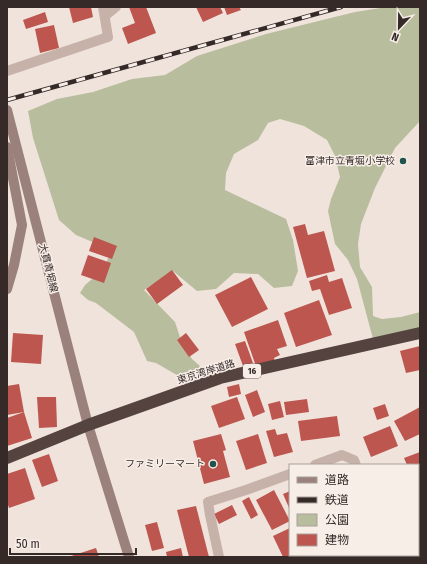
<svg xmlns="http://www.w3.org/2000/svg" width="427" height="564" viewBox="0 0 427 564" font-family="'Fira Sans Condensed','Noto Sans JP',sans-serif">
	<rect width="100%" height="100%" fill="#f0e3dc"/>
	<polygon fill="#b8be9d" points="387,7 420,7 420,121 395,148 375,188 361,224 358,244 360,267 372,287 373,316 382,319 401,317 420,312 420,329 373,339 357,279 348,260 335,244 328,211 331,199 340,177 335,156 327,140 304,126 280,119 268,123 258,140 234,154 226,173 225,190 286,219 293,240 298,271 292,286 274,288 258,274 234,273 216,289 197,291 173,271 144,290 175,322 182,343 192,359 200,366 189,382 156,363 147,361 134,332 96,303 88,300 80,293 85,285 103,270 110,254 102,246 76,235 59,220 33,138 28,111 57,99 93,92 132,79 165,75 197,56 266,34 355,12"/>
	<g fill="#bc564e">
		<polygon points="69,7 91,7 93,17 73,23"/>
		<polygon points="129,7 146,7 156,33 128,44 122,28 135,23"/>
		<polygon points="196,7 220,7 223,13 203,22"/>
		<polygon points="224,7 239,7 241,10 227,15"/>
		<polygon points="45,12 48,22 26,29 23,20"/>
		<polygon points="54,25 59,48 40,53 35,29"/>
		<polygon points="305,224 308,235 324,231 335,271 307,278 293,227"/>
		<polygon points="94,237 117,246 112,259 89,251"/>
		<polygon points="88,255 111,263 104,283 81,275"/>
		<polygon points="172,270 183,285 157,304 146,289"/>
		<polygon points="327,275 329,282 342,278 352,308 329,315 320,289 312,291 309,281"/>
		<polygon points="251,277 268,309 232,327 215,295"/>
		<polygon points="319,300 332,335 296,347 284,313"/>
		<polygon points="278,320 287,346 277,349 280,355 274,358 275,362 257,369 244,332"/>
		<polygon points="13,333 43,335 41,364 11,362"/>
		<polygon points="186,333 199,350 189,357 177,340"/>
		<polygon points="245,341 253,363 243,366 235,344"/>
		<polygon points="420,346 420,370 406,373 400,351"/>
		<polygon points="19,384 24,412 7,415 7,386"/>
		<polygon points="239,384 241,394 229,397 227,387"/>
		<polygon points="257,390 265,412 253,417 245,395"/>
		<polygon points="37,397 56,397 57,427 39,428"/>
		<polygon points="237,397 245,419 219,428 211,406"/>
		<polygon points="307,399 309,412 286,415 284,402"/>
		<polygon points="280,401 284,417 272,420 268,404"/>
		<polygon points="385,404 389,416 377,420 373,408"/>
		<polygon points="420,407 420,434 405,441 394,421"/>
		<polygon points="24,412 32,438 7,446 7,418"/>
		<polygon points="337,416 340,436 301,441 298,421"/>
		<polygon points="390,426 398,446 371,457 363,437"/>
		<polygon points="275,429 277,435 287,433 293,452 274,457 266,431"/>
		<polygon points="221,434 226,450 223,451 230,477 204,484 193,441"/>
		<polygon points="258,434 267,463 246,470 236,441"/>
		<polygon points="420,452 420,480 418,481 418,465 407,465 404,458"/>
		<polygon points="49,454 58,481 42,487 32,460"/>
		<polygon points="25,468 35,499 9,508 7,502 7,474"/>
		<polygon points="274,490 290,521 272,530 256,500"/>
		<polygon points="290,491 290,510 283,494"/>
		<polygon points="249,497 258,515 251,519 242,501"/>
		<polygon points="232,505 237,515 219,524 214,514"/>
		<polygon points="196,506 209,557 189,557 177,510"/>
		<polygon points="157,522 164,548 152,551 145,525"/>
		<polygon points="290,528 290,555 310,555 311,557 283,557 273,536"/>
		<polygon points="96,548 99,557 68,557"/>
		<polygon points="181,548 183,557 167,557 166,552"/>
	</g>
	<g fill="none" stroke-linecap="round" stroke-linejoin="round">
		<g stroke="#c7b2a9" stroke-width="10">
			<polyline points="105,16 116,7"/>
			<polyline points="7,71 108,37 103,7"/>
			<polyline points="315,465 342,455 354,460 356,465"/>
			<polyline points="418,509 420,508"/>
			<polyline points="219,557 210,515 208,502 246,490 290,474"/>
			<polyline points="329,557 332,555"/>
		</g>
		<g stroke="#9a817b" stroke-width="10">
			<polyline points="7,110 88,425 129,557"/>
			<polyline points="7,147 22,225 14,265 7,289"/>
		</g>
		<polyline stroke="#554340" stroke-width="12" points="7,458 88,425 220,378 420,333"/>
		<g stroke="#352a28" stroke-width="4.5">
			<polyline id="rail" points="7,100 341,7"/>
		</g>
		<use href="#rail" stroke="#f8eee8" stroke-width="3" stroke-dasharray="9" stroke-linecap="butt"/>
	</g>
	<g fill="#21534d" stroke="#f8eee8" stroke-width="1.5">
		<circle cx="403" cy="161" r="4"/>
		<circle cx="213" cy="464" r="4"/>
	</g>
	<g text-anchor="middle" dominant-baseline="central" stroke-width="3" stroke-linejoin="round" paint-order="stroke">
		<rect fill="#f8eee8" stroke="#706562" stroke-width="1" x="243" y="364" width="18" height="14" rx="3"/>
		<g font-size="9" font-weight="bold" fill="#352a28">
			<text x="252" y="371">16</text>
		</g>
		<g font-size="10" fill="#352a28" stroke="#f8eee8" text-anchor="end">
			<text x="395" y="161">富津市立青堀小学校</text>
			<text x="205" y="464">ファミリーマート</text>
		</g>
		<g font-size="10" fill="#352a28" stroke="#f8eee8">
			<text transform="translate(48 268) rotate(76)">大貫青堀線</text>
			<text transform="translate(206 372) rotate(-17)">東京湾岸道路</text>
		</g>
	</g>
	<rect width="427" height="564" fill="none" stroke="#352a28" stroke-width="16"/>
	<rect x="289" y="464" width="130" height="92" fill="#f8eee8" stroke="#aaa09b"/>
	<rect x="297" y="477" width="20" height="6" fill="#9a817b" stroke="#aaa09b"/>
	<text x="325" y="484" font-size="12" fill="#352a28">道路</text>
	<rect x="297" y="497" width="20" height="6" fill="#352a28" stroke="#aaa09b"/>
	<text x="325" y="504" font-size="12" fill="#352a28">鉄道</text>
	<rect x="297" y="514" width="20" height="12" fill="#b8be9d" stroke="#aaa09b"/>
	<text x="325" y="524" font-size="12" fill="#352a28">公園</text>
	<rect x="297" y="534" width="20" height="12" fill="#bc564e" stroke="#aaa09b"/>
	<text x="325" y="544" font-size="12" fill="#352a28">建物</text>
	<g transform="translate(399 28) rotate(202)" stroke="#f8eee8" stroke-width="3" paint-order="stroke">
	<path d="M0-3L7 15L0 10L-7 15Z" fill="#352a28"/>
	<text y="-6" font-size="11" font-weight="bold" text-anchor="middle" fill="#352a28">N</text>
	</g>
	<path d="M10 548v6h126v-6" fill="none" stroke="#352a28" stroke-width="2"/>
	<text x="16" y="548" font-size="12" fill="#352a28" stroke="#f8eee8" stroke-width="3" paint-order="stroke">50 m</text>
</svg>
